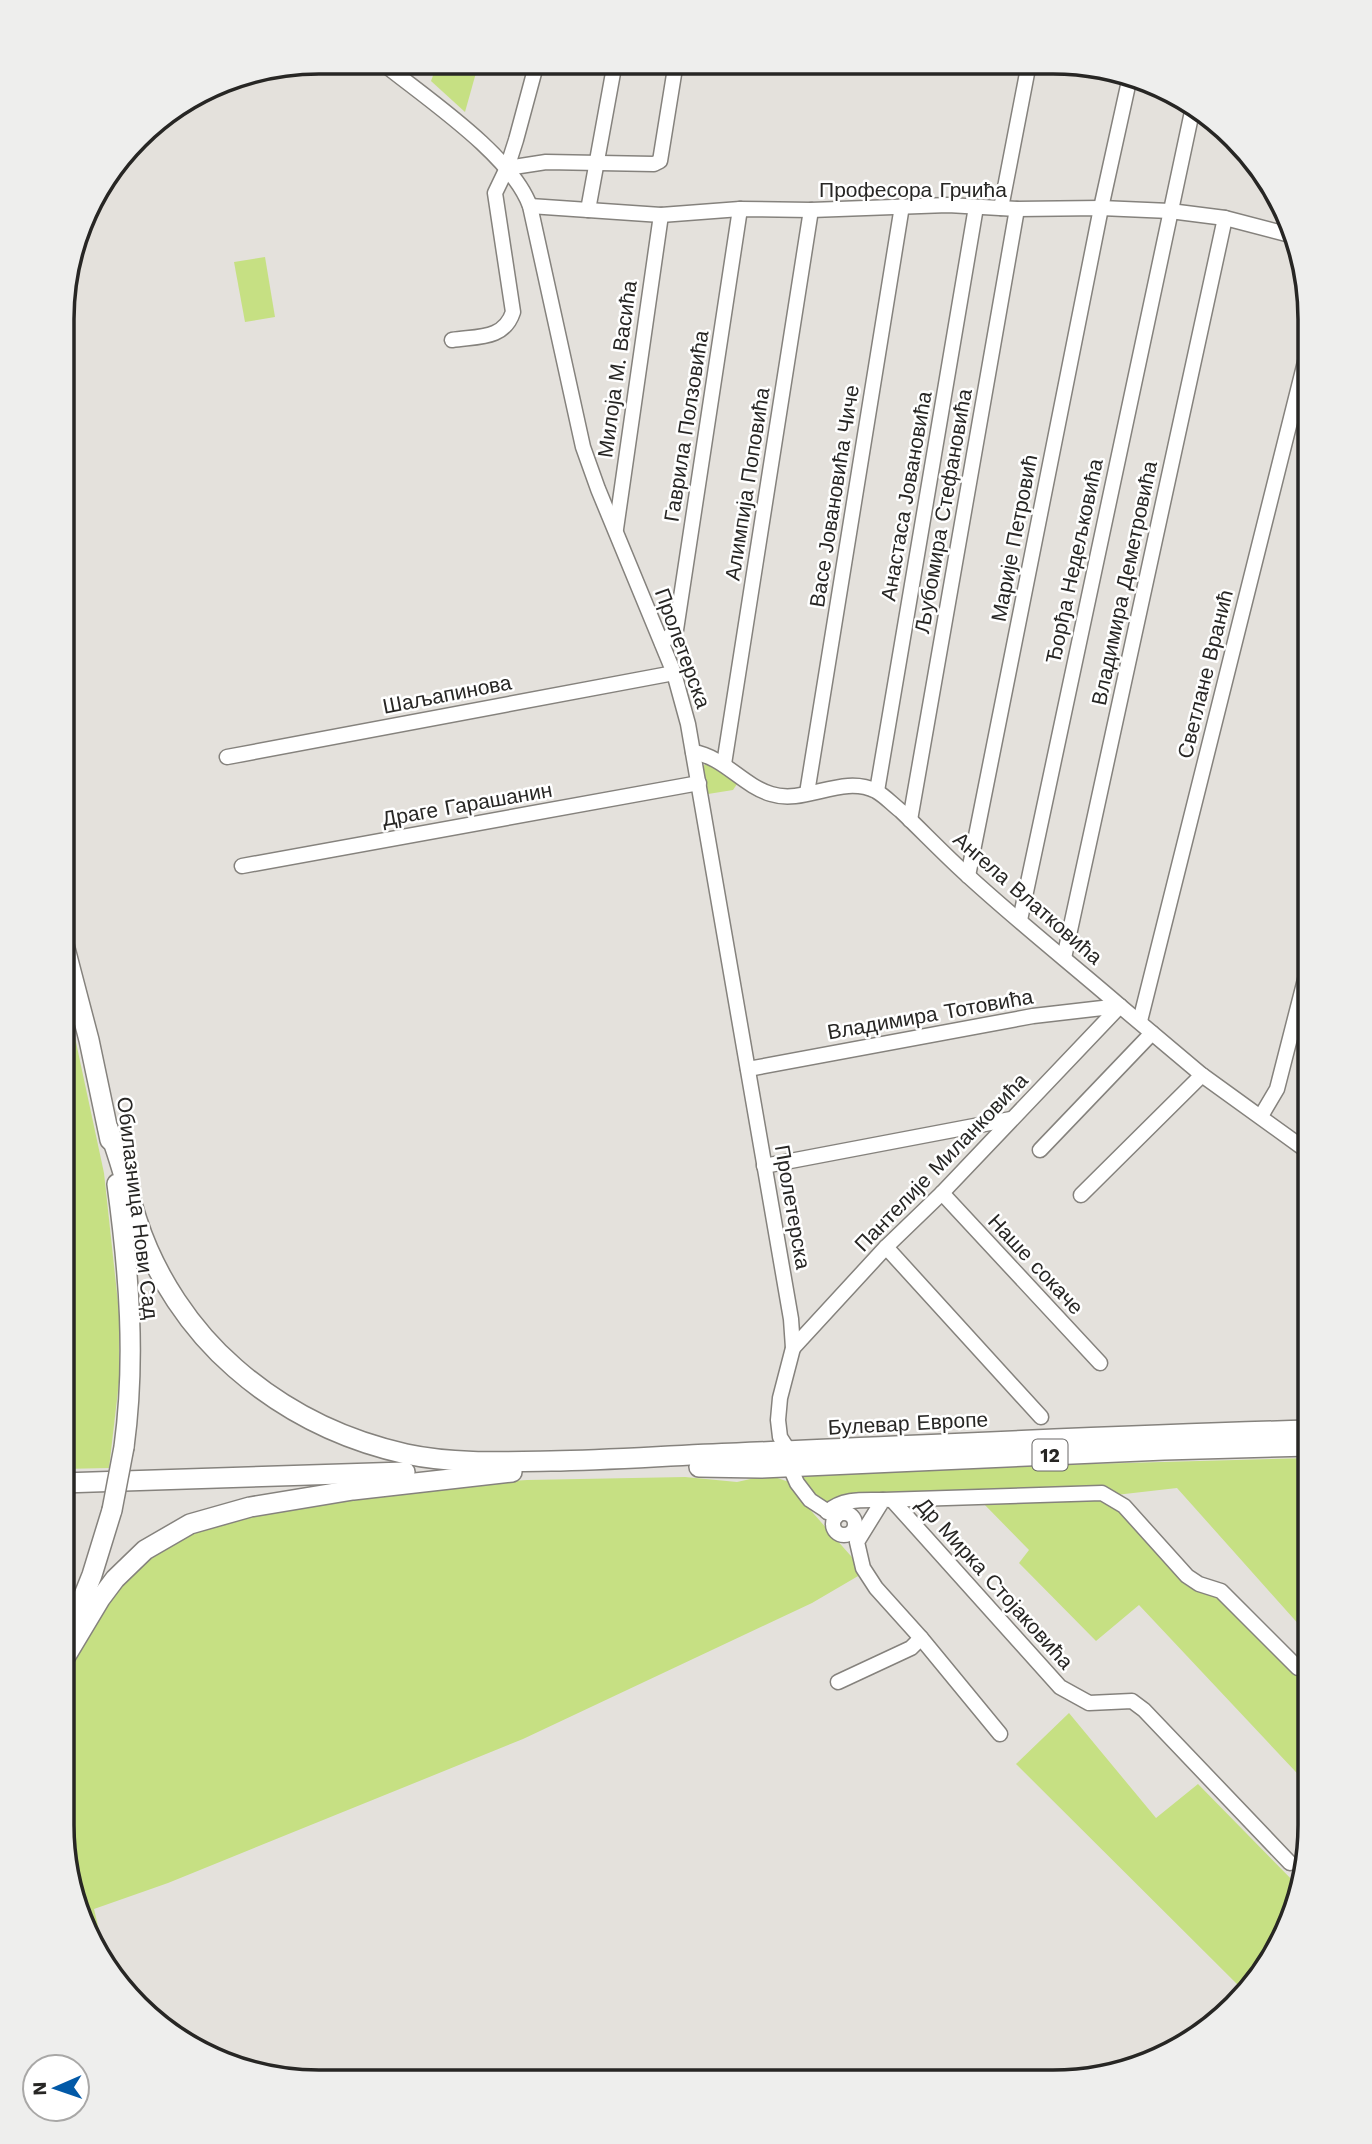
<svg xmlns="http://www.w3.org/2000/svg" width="1372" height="2144" viewBox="0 0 1372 2144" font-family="'Work Sans',sans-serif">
	<rect width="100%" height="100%" fill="#e4e1dc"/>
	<g fill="#c6e083">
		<polygon points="438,62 479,62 465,112 431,81"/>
		<polygon points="265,257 275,317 245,322 234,262"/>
		<polygon points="707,761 737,784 733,790 708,794 703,767"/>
		<polygon points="62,977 104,1173 119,1312 119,1382 109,1468 62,1469"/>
		<polygon points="1310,1458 1310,1637 1177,1488 1107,1496 1187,1586 1227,1596 1310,1687 1310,1787 1139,1605 1096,1641 1019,1563 1029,1550 981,1501 806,1505 865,1572 812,1603 523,1739 168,1883 94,1909 109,1972 81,1924 61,1826 61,1669 110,1600 139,1568 160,1551 199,1530 235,1520 435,1486 527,1480 685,1477 737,1482 769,1475 786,1481 795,1472"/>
		<path d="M1069,1713L1156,1818L1198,1784L1301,1889C1295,1919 1268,1971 1246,1993L1016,1764Z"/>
	</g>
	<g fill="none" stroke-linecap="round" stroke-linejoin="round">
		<g stroke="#85827d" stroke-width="17">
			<g id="minor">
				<path d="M380,61C424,97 511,154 530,206L583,447L598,489L674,673L688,724L791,1319L793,1348L780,1398L778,1420L780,1437L789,1451L790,1467L797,1483L810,1500L836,1517"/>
				<polyline points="507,168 546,162 654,164 660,161 676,62"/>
				<polyline points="530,206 661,215 740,209 811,210 948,205 1017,209 1101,208 1170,211 1225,218 1294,236"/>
				<polyline points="1001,208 1029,63"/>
				<polyline points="588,210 615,62"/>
				<path d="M452,340C477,336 504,340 513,312L495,193L507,168L516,140L537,62"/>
				<polyline points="616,529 661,215"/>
				<polyline points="662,643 676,630 740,209"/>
				<path d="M693,752C724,757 742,785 771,794C805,805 842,774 876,791C885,796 893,805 901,811C923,832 944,854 966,874C1016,920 1069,962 1120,1006L1202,1075L1310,1153"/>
				<polyline points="227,757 674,673"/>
				<polyline points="724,764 811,210"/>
				<polyline points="877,791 976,207"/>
				<polyline points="807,793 902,206"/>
				<polyline points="910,820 1017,209"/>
				<polyline points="242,866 699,783"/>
				<polyline points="968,876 1101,208 1129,81"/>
				<polyline points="1020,920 1193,107"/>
				<polyline points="1064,958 1225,218"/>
				<polyline points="1140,1021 1311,338"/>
				<polyline points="748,1069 1033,1016 1120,1006"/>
				<polyline points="1261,1116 1277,1089 1311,956"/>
				<polyline points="1040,1150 1152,1033"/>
				<polyline points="764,1166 1011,1119"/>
				<polyline points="942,1193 1100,1363"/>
				<polyline points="1081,1195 1202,1075"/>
				<polyline points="886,1247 1041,1417"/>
				<polyline points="793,1348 886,1247 942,1193 1120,1006"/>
				<polyline points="893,1501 1060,1687 1089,1703 1132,1701 1144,1710 1290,1863"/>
				<path d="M827,1512C843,1498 863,1500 883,1500"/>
				<circle cx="844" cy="1524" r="11"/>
				<polyline points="838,1682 911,1648 921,1638"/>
				<polyline points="1000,1734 921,1638 876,1588 863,1568 857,1542 883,1500 1102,1493 1124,1506 1187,1576 1199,1584 1221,1591 1298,1668"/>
			</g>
		</g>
		<g stroke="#85827d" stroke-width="22">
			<g id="major">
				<polyline points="62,937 89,1040 110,1140"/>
				<path d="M108,1128C120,1158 127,1189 137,1220C155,1276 191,1330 235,1368C284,1411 343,1440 406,1454C453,1464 503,1462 551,1461C613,1460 675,1455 737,1453C928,1445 1119,1435 1310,1430"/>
				<path d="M117,1184C129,1272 136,1359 124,1447"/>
				<polyline points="699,1467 761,1468 1164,1450 1310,1446"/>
				<polyline points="62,1483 405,1472"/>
				<polyline points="70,1630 92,1575 112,1510"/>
				<polyline points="61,1664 100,1599 115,1579 145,1550 190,1524 250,1507 353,1490 512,1472"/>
			</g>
		</g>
		<use href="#minor" stroke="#fff" stroke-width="14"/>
		<use href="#major" stroke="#fff" stroke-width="19"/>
		<g stroke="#85827d" stroke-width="22" stroke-linecap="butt">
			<polyline id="major-bridge" points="112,1510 124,1447"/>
		</g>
		<use href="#major-bridge" stroke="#fff" stroke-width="19"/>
	</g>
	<g text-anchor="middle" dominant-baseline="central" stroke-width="5" stroke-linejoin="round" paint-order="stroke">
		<rect fill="#fff" stroke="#686766" stroke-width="2" x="1032.5" y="1439.5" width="35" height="31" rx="5"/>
		<g font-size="19" font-weight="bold" fill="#272624">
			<text x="1050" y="1455">12</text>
		</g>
		<g font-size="21" fill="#272624" stroke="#fff">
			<text x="913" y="189">Професора Грчића</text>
			<text transform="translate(617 369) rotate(-82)">Милоја М. Васића</text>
			<text transform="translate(686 426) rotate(-81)">Гаврила Ползовића</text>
			<text transform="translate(747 484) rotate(-81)">Алимпија Поповића</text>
			<text transform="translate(834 496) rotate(-81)">Васе Јовановића Чиче</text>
			<text transform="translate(906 496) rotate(-80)">Анастаса Јовановића</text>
			<text transform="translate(943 511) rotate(-80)">Љубомира Стефановића</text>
			<text transform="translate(1014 538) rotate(-79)">Марије Петровић</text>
			<text transform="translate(1074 561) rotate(-78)">Ђорђа Недељковића</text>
			<text transform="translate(1124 583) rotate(-78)">Владимира Деметровића</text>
			<text transform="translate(683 648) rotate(70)">Пролетерска</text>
			<text transform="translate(1205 674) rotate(-76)">Светлане Вранић</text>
			<text transform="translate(447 694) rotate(-11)">Шаљапинова</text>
			<text transform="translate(467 804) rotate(-10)">Драге Гарашанин</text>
			<text transform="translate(1028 898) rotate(41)">Ангела Влатковића</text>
			<text transform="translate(930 1014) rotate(-10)">Владимира Тотовића</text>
			<text transform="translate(941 1162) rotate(-46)">Пантелије Миланковића</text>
			<text transform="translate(793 1207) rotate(80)">Пролетерска</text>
			<text transform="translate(138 1208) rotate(83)">Обилазница Нови Сад</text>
			<text transform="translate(1036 1264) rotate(47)">Наше сокаче</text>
			<text transform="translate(908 1423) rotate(-3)">Булевар Европе</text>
			<text transform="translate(995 1583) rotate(48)">Др Мирка Стојаковића</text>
		</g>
	</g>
	<path d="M0 0H1372V2144H0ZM319 74H1053A245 245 0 0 1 1298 319V1825A245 245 0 0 1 1053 2070H319A245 245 0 0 1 74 1825V319A245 245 0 0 1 319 74Z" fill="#eeeeed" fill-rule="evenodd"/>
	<path fill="none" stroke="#272624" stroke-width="3.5" d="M319 74H1053A245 245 0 0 1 1298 319V1825A245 245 0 0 1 1053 2070H319A245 245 0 0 1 74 1825V319A245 245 0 0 1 319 74Z"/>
	<g transform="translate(56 2088) rotate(268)"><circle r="33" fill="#ffffff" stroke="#a9a8a7" stroke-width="2"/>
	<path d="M0-5L12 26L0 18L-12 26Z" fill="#0259a7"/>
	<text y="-10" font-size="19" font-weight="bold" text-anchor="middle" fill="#272624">N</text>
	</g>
</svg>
